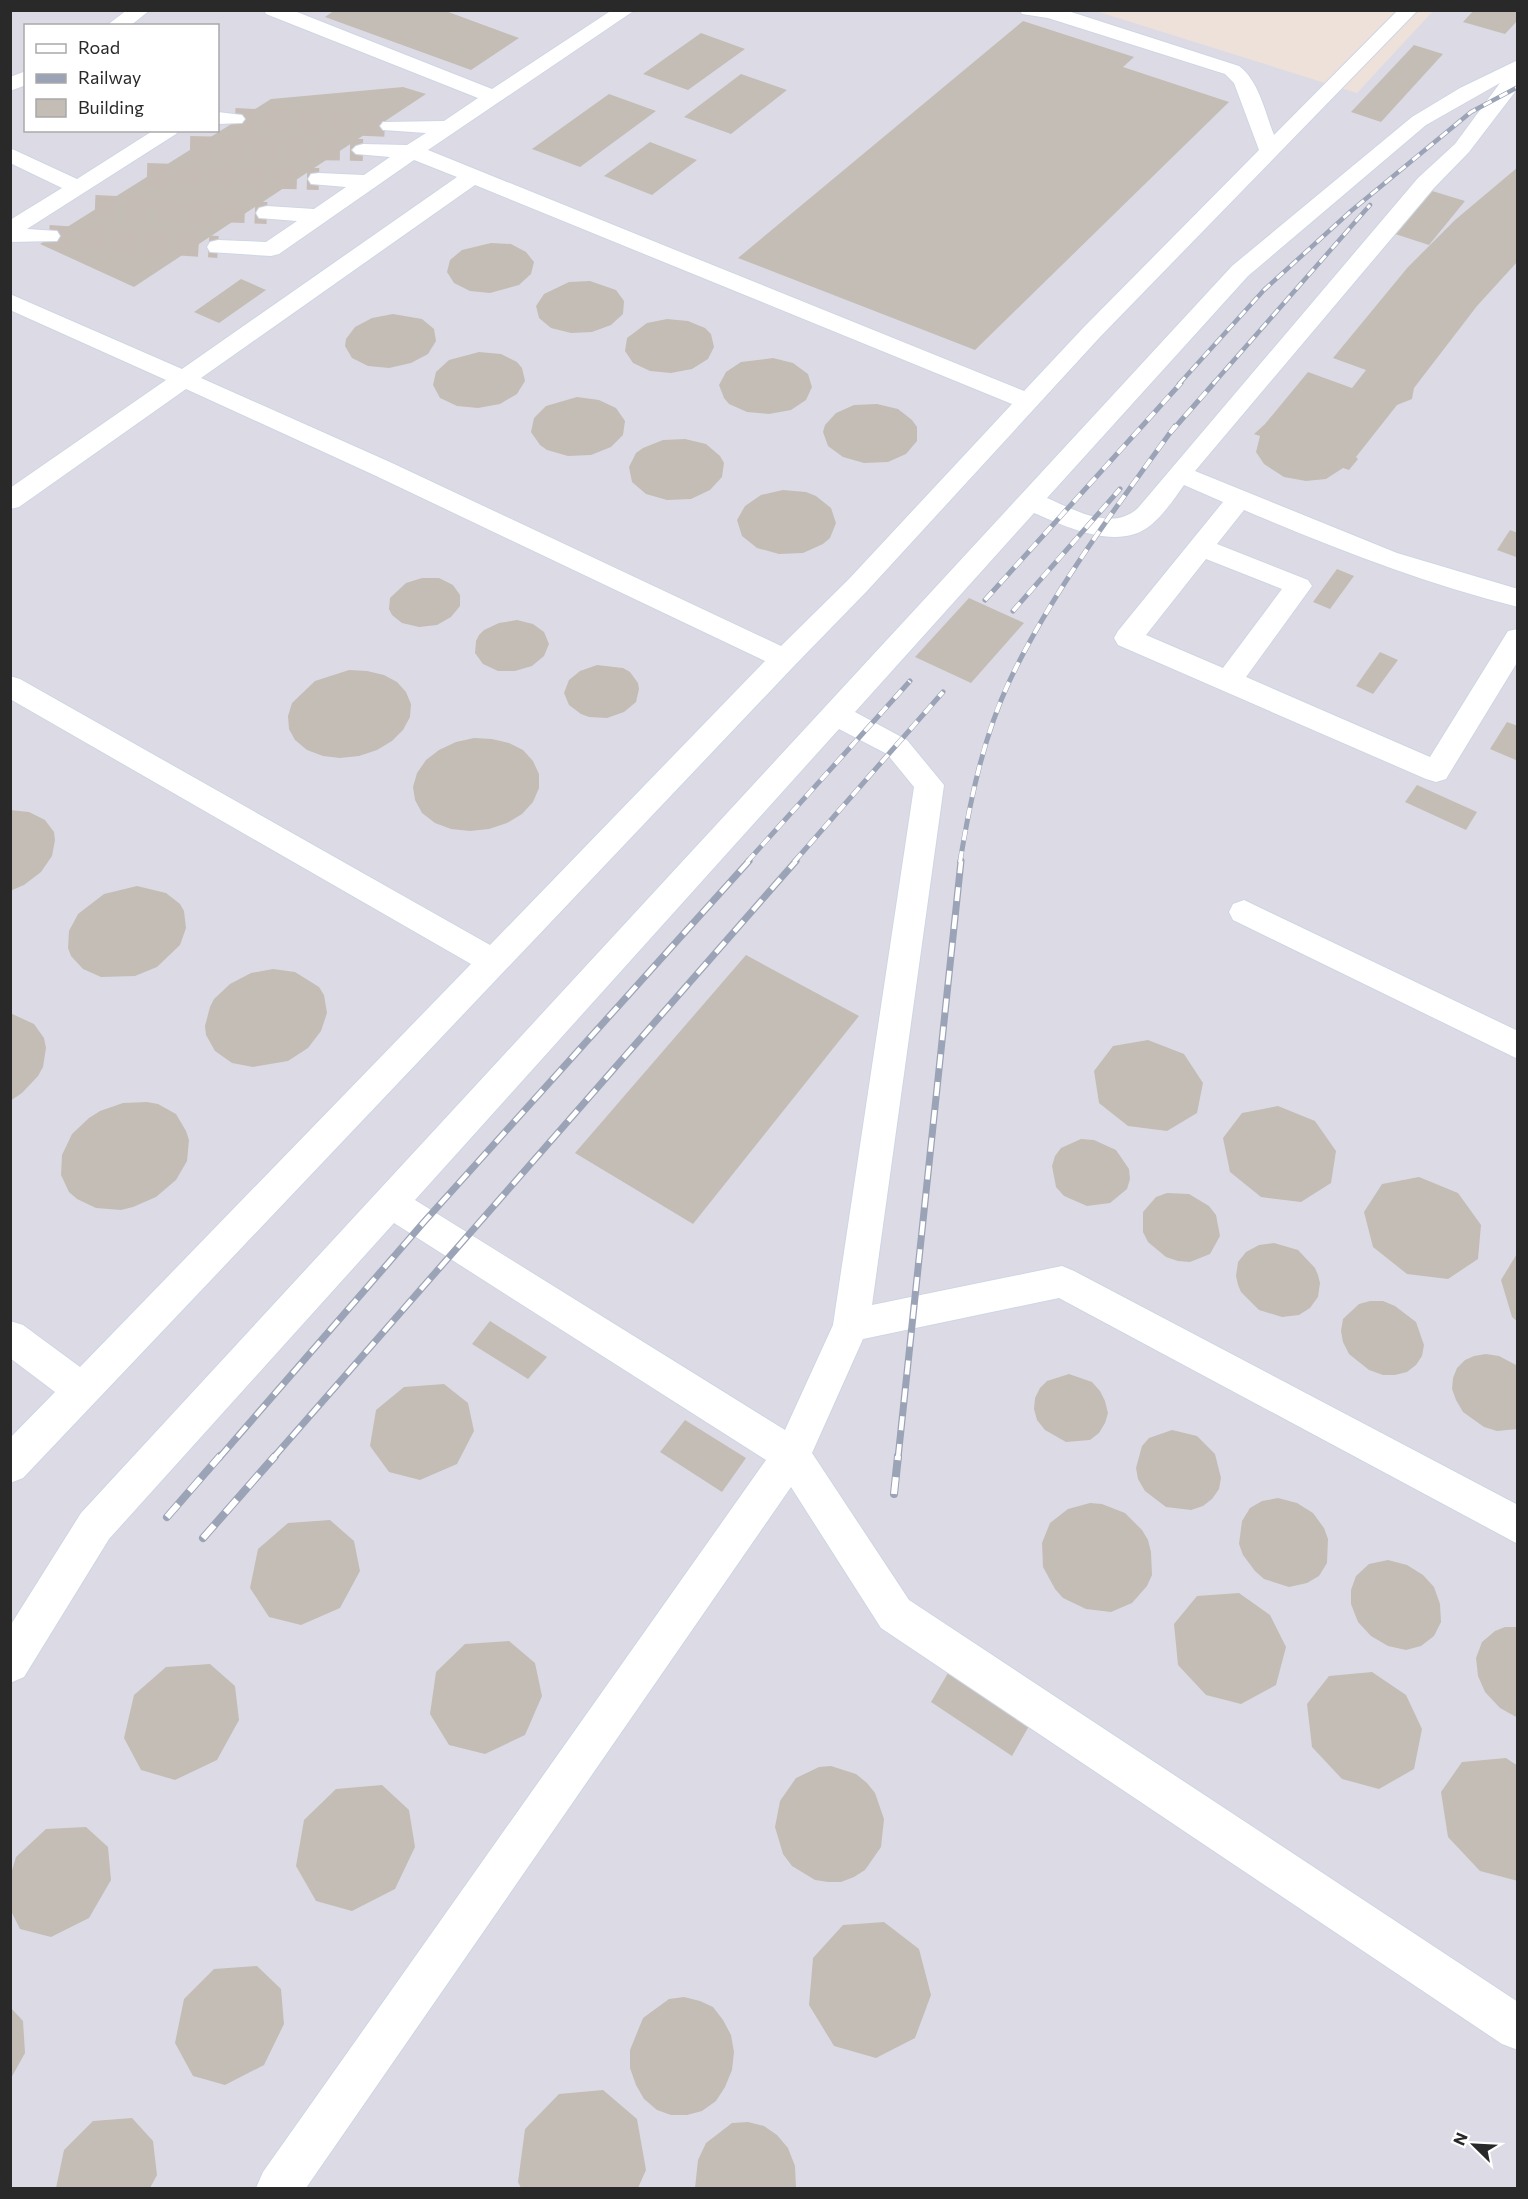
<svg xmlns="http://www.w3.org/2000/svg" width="1528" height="2199" viewBox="0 0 1528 2199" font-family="Commissioner,sans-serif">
	<rect width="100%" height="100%" fill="#ede1d9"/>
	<path fill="#dcdbe5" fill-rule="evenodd" d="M11,11H1096L1357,93L1433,11H1517V2188H11ZM26,26H218V130H26Z"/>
	<g fill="#c4bdb5">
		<polygon points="335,10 443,10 519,38 471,70 325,17"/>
		<polygon points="1474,10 1518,10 1518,20 1505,34 1463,22"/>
		<polygon points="1023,21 1134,57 1123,67 1229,102 975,350 738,258"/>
		<polygon points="701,33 745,49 688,90 643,74"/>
		<polygon points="1414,45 1443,54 1381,122 1351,112"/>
		<polygon points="741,74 787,90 731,134 684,117"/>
		<polygon points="403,87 426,94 134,287 40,244 271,99"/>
		<polygon points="609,94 656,111 580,167 532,149"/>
		<polygon points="650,142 697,160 652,195 604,176"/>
		<polygon points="1518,167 1518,261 1477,306 1414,388 1412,399 1397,405 1356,457 1358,459 1349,470 1343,468 1326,479 1306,481 1284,477 1264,464 1256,452 1260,436 1254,434 1265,424 1308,372 1352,388 1366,370 1333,358 1408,267 1455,220"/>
		<polygon points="1429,190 1465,201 1429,245 1392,233"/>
		<polygon points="491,243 511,244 526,252 534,262 531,274 519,285 490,293 470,291 454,283 447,272 450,260 462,250"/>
		<polygon points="241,279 266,290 219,323 194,312"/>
		<polygon points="590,281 616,290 624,301 623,314 611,325 592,332 571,333 551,328 539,318 536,306 544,294 569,282"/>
		<polygon points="393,314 422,319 434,329 436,341 428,354 411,363 389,368 368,366 352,358 345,346 346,339 355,327 372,318"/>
		<polygon points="667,319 688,321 705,328 711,334 714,347 708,359 692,369 671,373 650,371 633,363 625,351 627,338 647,323"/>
		<polygon points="479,352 501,354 517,362 522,368 525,381 517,394 500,404 478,408 457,406 440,398 433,385 436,372 449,360"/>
		<polygon points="773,358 793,363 808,374 812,387 806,400 791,410 769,414 747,412 729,404 724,398 719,385 726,372 741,362"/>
		<polygon points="577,397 599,400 616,408 625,421 623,435 611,447 591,455 568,456 547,450 540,445 531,432 534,418 546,406"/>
		<polygon points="877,404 898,409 912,420 917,427 917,441 906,454 888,462 864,463 843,457 828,446 823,432 825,425 836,413 854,405"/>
		<polygon points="685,439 706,444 720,456 724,463 722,477 710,490 691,499 667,500 646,494 632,482 629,467 636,453 643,448 663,440"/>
		<polygon points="783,490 806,492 816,496 831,508 836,523 830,538 823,544 803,553 779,554 757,548 742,536 737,520 745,506 761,495"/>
		<polygon points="1510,530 1518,533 1516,557 1497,550"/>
		<polygon points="1337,569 1354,576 1330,609 1313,602"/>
		<polygon points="422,578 439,578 453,585 460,595 460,606 451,617 437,625 419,627 402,623 392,615 389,609 390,598 406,583"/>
		<polygon points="969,598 1024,623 971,683 915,657"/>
		<polygon points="517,620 533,624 544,632 549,644 544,656 532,666 515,671 498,671 483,664 475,653 476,641 479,635 484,630 499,623"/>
		<polygon points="1380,652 1398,660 1373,694 1356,686"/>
		<polygon points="597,665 623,668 630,672 638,683 639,689 636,702 624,712 607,718 589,717 581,714 569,705 564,693 569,680 580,671"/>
		<polygon points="349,670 367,671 384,675 397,682 406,692 411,704 410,717 403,730 392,741 377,750 359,756 340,758 323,756 307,750 295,740 289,729 288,716 292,703 315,681"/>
		<polygon points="1507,722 1518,726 1518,761 1490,749"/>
		<polygon points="474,738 492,739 509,743 523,750 533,761 539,774 539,788 533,802 522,814 507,823 489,829 470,831 451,829 435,823 422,813 415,800 413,787 417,773 426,760 439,750 456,742"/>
		<polygon points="1417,785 1477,812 1466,830 1405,802"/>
		<polygon points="10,810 29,812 45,820 54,832 55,840 52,856 41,872 24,885 10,891"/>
		<polygon points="137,886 166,893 180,904 184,911 186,928 180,945 157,967 135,976 101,977 83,969 71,956 68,948 69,931 78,914 104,894"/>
		<polygon points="746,955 859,1016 693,1224 575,1153"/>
		<polygon points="273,969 295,972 319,987 324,995 327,1013 321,1031 308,1048 288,1061 253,1067 232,1063 215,1051 206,1035 205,1026 210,1007 214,999 230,984 251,973"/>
		<polygon points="10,1013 34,1024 44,1038 46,1048 43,1067 38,1076 22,1093 10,1101"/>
		<polygon points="1148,1040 1184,1054 1203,1083 1197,1113 1167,1131 1128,1126 1099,1103 1094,1071 1113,1046"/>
		<polygon points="147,1102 158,1104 176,1114 186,1131 189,1140 187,1161 176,1180 156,1197 133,1207 121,1210 96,1208 77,1199 69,1192 61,1175 62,1155 72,1134 89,1118 100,1111 123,1103"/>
		<polygon points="1278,1106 1315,1121 1336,1151 1331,1183 1301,1202 1261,1197 1230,1172 1223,1138 1242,1113"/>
		<polygon points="1081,1139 1094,1140 1116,1150 1129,1169 1130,1179 1127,1189 1110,1203 1087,1206 1064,1196 1056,1187 1052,1166 1055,1156 1061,1148"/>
		<polygon points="1419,1177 1458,1193 1481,1225 1478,1259 1448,1279 1407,1274 1373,1247 1364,1212 1382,1184"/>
		<polygon points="1167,1193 1189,1194 1209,1206 1216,1215 1220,1236 1210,1254 1190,1262 1178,1261 1166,1257 1148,1242 1143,1232 1143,1212 1156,1197"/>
		<polygon points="1274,1243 1298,1250 1315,1268 1318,1275 1320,1283 1318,1297 1310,1308 1299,1315 1282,1317 1259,1310 1241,1292 1238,1285 1236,1276 1238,1262 1246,1252 1259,1245"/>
		<polygon points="1518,1252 1518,1322 1512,1317 1501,1280"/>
		<polygon points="1370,1301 1383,1301 1395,1306 1416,1322 1424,1345 1422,1356 1416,1365 1407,1372 1395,1375 1383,1375 1369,1370 1349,1354 1343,1342 1341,1331 1343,1319 1359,1304"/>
		<polygon points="490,1321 547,1357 528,1379 472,1344"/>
		<polygon points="1486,1354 1499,1356 1518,1366 1518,1429 1497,1431 1484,1427 1463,1412 1456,1400 1452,1389 1453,1378 1457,1368 1465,1360 1474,1356"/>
		<polygon points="1069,1374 1092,1382 1100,1391 1105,1401 1108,1413 1105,1423 1099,1433 1090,1440 1066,1442 1045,1430 1037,1420 1034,1409 1035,1398 1040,1388 1047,1381"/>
		<polygon points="444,1384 468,1403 474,1431 457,1464 420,1480 389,1472 370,1446 376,1410 404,1387"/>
		<polygon points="685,1420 746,1458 722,1492 660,1452"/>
		<polygon points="1172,1430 1197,1436 1215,1454 1221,1478 1219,1489 1212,1499 1203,1506 1191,1510 1166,1507 1145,1491 1138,1479 1136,1468 1142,1446 1149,1438"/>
		<polygon points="1278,1498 1297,1503 1313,1513 1324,1528 1328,1539 1327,1563 1319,1576 1307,1583 1289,1587 1264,1579 1255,1571 1243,1555 1239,1544 1242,1521 1250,1508 1262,1501"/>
		<polygon points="1090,1503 1102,1504 1125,1513 1142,1530 1148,1540 1151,1552 1152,1575 1147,1586 1132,1603 1111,1612 1086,1609 1063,1598 1055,1589 1043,1567 1042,1543 1050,1523 1068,1509"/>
		<polygon points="330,1520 354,1541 360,1571 340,1608 301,1625 269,1617 250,1588 258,1549 288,1523"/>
		<polygon points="1388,1560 1407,1565 1423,1575 1434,1587 1440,1604 1441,1622 1434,1636 1421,1646 1406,1650 1388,1646 1371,1636 1358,1622 1351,1604 1351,1590 1356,1576 1369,1564"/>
		<polygon points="1239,1593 1270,1615 1286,1647 1276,1685 1241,1704 1206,1695 1178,1665 1174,1624 1197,1596"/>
		<polygon points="1505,1627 1518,1627 1518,1718 1500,1708 1485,1692 1478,1676 1476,1658 1482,1642 1495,1631"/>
		<polygon points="509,1641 535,1663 542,1696 525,1735 485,1754 449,1745 430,1714 436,1672 465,1644"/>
		<polygon points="210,1664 235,1686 239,1720 217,1760 175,1780 141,1770 124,1738 134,1695 166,1667"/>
		<polygon points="1372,1672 1406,1695 1422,1729 1414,1769 1379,1789 1342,1779 1312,1747 1307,1704 1329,1676"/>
		<polygon points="948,1673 1029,1726 1012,1756 931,1702"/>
		<polygon points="1506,1758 1518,1766 1518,1881 1480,1871 1448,1837 1441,1792 1462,1762"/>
		<polygon points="831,1766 856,1774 867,1783 875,1793 884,1819 881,1847 865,1870 854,1877 841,1882 828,1882 815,1880 792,1866 783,1854 775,1827 780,1801 796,1778 819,1767"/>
		<polygon points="382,1785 409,1810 415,1847 395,1889 352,1911 316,1901 296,1866 304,1820 336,1789"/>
		<polygon points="86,1827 108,1847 111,1880 89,1918 51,1937 20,1929 10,1909 10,1877 16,1857 46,1829"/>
		<polygon points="884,1922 919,1949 931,1995 915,2038 876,2058 834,2046 809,2005 813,1958 843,1925"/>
		<polygon points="257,1966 281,1989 284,2024 264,2065 225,2085 193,2076 175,2043 184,1999 214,1969"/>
		<polygon points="684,1997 700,2001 713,2007 723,2020 731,2035 734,2052 732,2070 725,2087 716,2101 702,2111 687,2115 671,2115 657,2110 644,2099 636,2085 630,2068 630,2050 643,2018 669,1999"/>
		<polygon points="10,2007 23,2021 25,2053 10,2080"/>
		<polygon points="603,2090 637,2119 646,2170 638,2188 521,2188 518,2182 525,2129 559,2094"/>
		<polygon points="132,2118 153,2141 157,2175 150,2188 56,2188 64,2150 93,2121"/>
		<polygon points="748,2122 764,2126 777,2135 788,2148 795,2166 796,2188 695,2188 698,2160 706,2143 732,2123"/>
	</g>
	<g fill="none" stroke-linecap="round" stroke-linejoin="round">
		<g stroke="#c6bcb6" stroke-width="22" stroke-dasharray="22 10" stroke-linecap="butt">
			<polyline points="235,119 390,126"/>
			<polyline points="190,147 363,150"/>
			<polyline points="147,174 319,179"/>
			<polyline points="95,206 267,213"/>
			<polyline points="49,236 218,247"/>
		</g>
		<g stroke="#ced6e4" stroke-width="2">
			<g id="minor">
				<polygon points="127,10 150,10 130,26 106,26"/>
				<path d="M264,10H292L492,89L612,10H635L428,150L1024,391L1084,327L1259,150L1234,83L1225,74L1048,18L1022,14L1020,10H1065L1239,66C1259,81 1265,112 1274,135L1398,10H1418L1100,337L867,591L794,666L23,1478L10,1483V1438L55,1392L10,1358V1321L23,1325L80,1367L471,964L10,699V676L20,679L490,945L765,661L374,475L186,389L19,507L10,509V488L166,380L10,310V294L182,369L457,177L414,160L279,254L271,256L210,252L207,247L210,242L218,240L266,242L297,221L259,218L256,213L259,208L267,206L314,209L346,187L311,184L308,179L311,174L319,173L364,175L390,157L356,154L352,150L356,146L363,144L407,145L426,133L383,130L380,126L383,122L444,121L478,98L266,14ZM475,185L1012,404L849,579L781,646L392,463L201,378Z"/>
				<path d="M1518,60V88L1469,152L1434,188L1195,471L1397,553L1518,589V607C1423,583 1333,548 1244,510L1217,544L1308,580L1312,586L1246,677L1430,757L1508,631L1518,629V661L1446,779L1436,782L1426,779L1118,645L1114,638L1118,631L1223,502L1184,485C1174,499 1164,514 1151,525C1118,552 1067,527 1034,513L855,712L907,740L944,785L872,1305L1062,1266L1074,1271L1518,1505V1544L1059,1298L863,1339L812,1453L909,1600L1518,2002V2050L1502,2044L881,1628L791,1487L306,2188H256L263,2172L766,1460L394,1223L109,1539L24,1677L10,1683V1626L81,1513L1232,266L1412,117L1460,88ZM1500,83L1455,144L1418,178L1138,508C1112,532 1075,510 1047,498L1248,276L1426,125ZM1206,559L1282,589L1223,668L1146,635ZM839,729L887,754L914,787L833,1325L785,1430L415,1200Z"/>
				<polygon points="26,71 26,85 10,91 10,77"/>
				<polygon points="218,112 242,115 245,119 242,123 218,124"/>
				<polygon points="154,130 179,130 176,134 27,229 57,231 60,236 57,241 10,242 10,220 62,188 10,163 10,148 77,179"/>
				<polygon points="1244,900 1518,1031 1518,1059 1233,920 1229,912 1233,904"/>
			</g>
		</g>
		<use href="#minor" fill="#fff" fill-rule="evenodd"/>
		<g stroke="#9ba3b6" stroke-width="4.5">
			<g id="rail-far3">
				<polyline points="1179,384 1264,290 1351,211 1471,112 1518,87"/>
				<polyline points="1213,384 1370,205"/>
			</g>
		</g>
		<g stroke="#9ba3b6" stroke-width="5">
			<g id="rail-far2">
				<polyline points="1170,433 1214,383"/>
				<polyline points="985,600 1181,383"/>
				<polyline points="1013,611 1120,489"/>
				<polyline points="747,862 910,681"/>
				<polyline points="794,862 943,692"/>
				<path d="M960,862C970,801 983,738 1009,682C1051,593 1117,506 1175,426"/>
			</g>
		</g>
		<g stroke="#9ba3b6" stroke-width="7">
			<g id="rail-far1">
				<polyline points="219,1458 423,1223 749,861"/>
				<polyline points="273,1458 796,861"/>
				<polyline points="898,1458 961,861"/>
			</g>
		</g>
		<g stroke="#9ba3b6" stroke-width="8">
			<g id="rail">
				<polyline points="894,1494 898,1456"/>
				<polyline points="167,1517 220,1456"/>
				<polyline points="203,1538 275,1456"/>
			</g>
		</g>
		<use href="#rail-far3" stroke="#fff" stroke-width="3" stroke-dasharray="9" stroke-linecap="butt"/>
		<use href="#rail-far2" stroke="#fff" stroke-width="4" stroke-dasharray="11" stroke-linecap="butt"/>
		<use href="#rail-far1" stroke="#fff" stroke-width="4.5" stroke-dasharray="14" stroke-linecap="butt"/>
		<use href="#rail" stroke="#fff" stroke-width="6" stroke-dasharray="17" stroke-linecap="butt"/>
	</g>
	<rect width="1528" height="2199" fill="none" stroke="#292929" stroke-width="24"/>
	<rect x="24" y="24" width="195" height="108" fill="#ffffff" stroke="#a9a9a9" stroke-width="1.5"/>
	<rect x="36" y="44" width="30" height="9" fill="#ffffff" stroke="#a9a9a9" stroke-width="1.5"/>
	<text x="78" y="54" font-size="18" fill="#292929">Road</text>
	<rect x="36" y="74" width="30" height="9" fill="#9ba3b6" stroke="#a9a9a9" stroke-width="1.5"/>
	<text x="78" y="84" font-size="18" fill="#292929">Railway</text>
	<rect x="36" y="99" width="30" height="18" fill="#c4bdb5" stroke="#a9a9a9" stroke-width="1.5"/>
	<text x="78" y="114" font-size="18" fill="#292929">Building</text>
	<g transform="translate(1474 2145) rotate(294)" stroke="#ffffff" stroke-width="4.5" paint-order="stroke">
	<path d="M0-4.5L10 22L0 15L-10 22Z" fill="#292929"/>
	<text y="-9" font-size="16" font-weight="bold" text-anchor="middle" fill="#292929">N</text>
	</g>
</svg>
